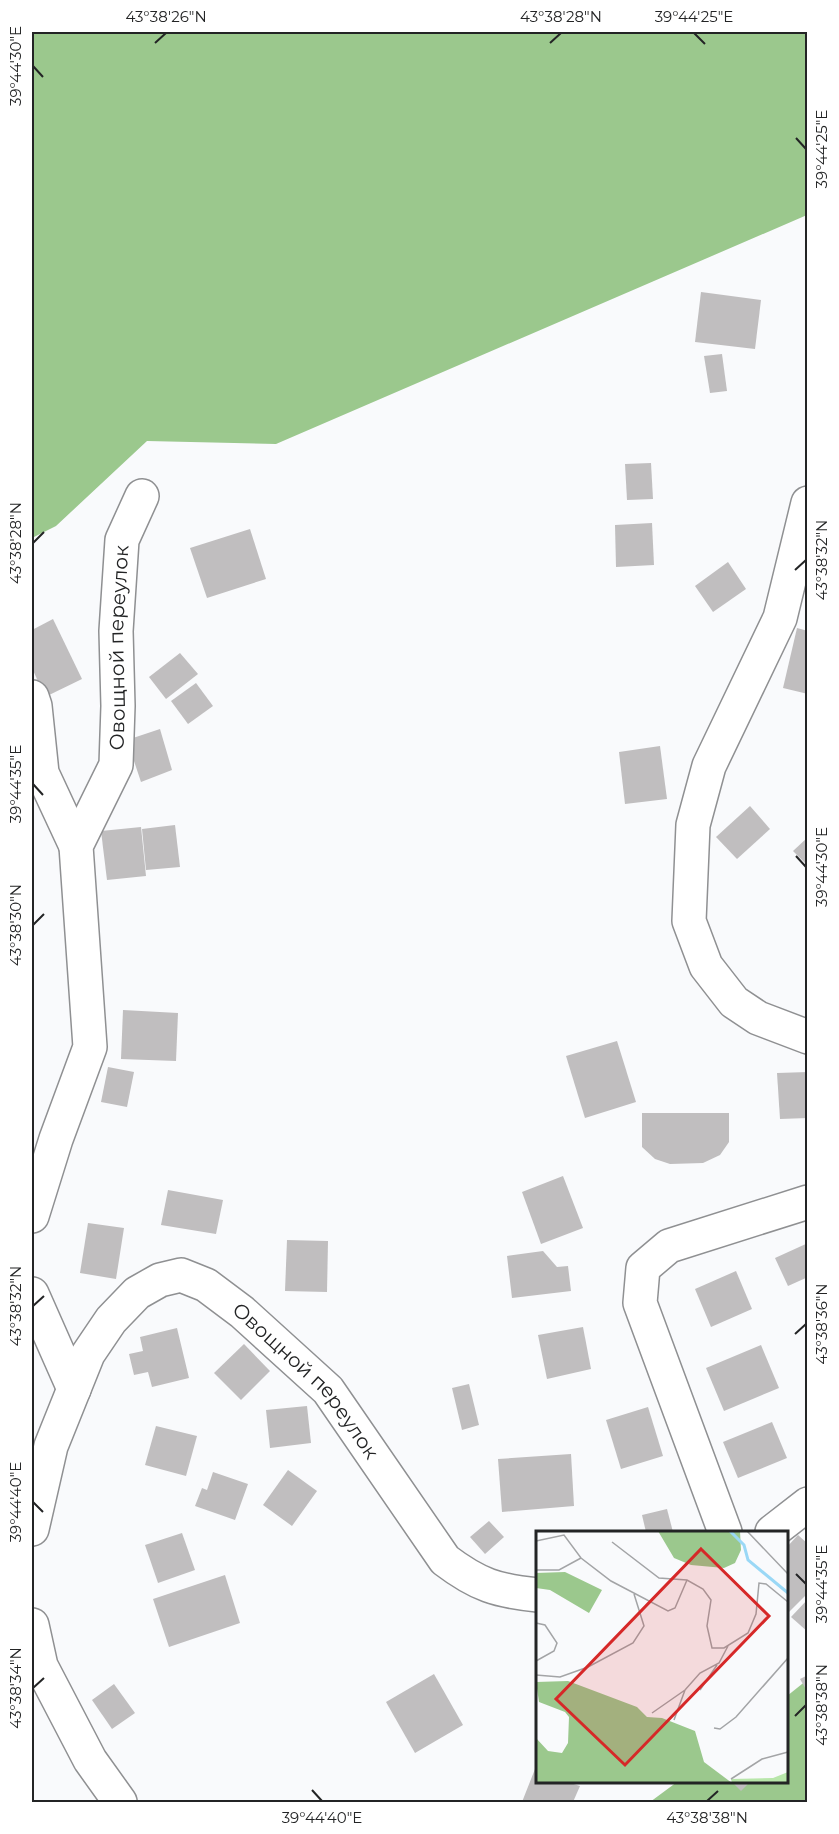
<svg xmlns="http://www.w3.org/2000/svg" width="839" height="1834" viewBox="0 0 839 1834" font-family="Montserrat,sans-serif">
	<rect width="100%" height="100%" fill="#f9fafc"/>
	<g fill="#9bc88d">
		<polygon points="32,32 807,32 807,215 276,444 147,441 56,526 32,538"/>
		<polygon points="807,1680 807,1802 650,1802 677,1782 786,1782 787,1696"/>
	</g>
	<g fill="#c0bebf">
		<polygon points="701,292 761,300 755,349 695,342"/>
		<polygon points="722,354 727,391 710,393 704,356"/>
		<polygon points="651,463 653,499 627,500 625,464"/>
		<polygon points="652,523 654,565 616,567 615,525"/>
		<polygon points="250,529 266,579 207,598 190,548"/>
		<polygon points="728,562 746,589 713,612 695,586"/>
		<polygon points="53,619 82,679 45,697 32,668 32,630"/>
		<polygon points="797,628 808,631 808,694 783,688"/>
		<polygon points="180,653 198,674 166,699 149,677"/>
		<polygon points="196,683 213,706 188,724 171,701"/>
		<polygon points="160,729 172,770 141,782 127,740"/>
		<polygon points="660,746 667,799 625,804 619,752"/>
		<polygon points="750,806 770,829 737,859 716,837"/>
		<polygon points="175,825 180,867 146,870 142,829"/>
		<polygon points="141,827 146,876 107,880 101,831"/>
		<polygon points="808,837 808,866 793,851"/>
		<polygon points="123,1010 178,1013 176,1061 121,1059"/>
		<polygon points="617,1041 636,1102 585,1118 566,1056"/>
		<polygon points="108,1067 134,1072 127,1107 101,1102"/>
		<polygon points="808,1072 808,1118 780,1119 777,1073"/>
		<polygon points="642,1113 729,1113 729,1142 720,1155 703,1163 670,1164 655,1159 642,1147"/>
		<polygon points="563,1176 583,1228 541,1244 522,1192"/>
		<polygon points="168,1190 223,1200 216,1234 161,1225"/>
		<polygon points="88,1223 124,1228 116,1279 80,1273"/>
		<polygon points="287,1240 328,1241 327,1292 285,1291"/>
		<polygon points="808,1243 808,1277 788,1286 775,1258"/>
		<polygon points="543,1251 557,1267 568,1266 571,1291 512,1298 507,1256"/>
		<polygon points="736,1271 752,1309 711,1327 695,1289"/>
		<polygon points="583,1327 591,1369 547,1379 538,1335"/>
		<polygon points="177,1328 189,1378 152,1387 148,1372 134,1375 129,1354 143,1351 140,1337"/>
		<polygon points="244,1344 270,1371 241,1400 214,1373"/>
		<polygon points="761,1345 779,1388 724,1411 706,1368"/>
		<polygon points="469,1384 479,1425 462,1430 452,1388"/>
		<polygon points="307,1406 311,1443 270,1448 266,1410"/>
		<polygon points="648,1407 663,1456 621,1469 606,1420"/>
		<polygon points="772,1422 787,1458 738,1478 723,1442"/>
		<polygon points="156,1426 197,1436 186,1476 145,1465"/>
		<polygon points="571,1454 574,1506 502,1512 498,1459"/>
		<polygon points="288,1470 317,1491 292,1526 263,1505"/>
		<polygon points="213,1472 248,1484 235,1520 195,1506 202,1488 207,1490"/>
		<polygon points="667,1509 673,1532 646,1532 642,1515"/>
		<polygon points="489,1521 504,1537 485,1554 470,1537"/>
		<polygon points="182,1533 195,1570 158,1583 145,1545"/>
		<polygon points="798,1535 808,1544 808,1593 786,1615 786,1548"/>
		<polygon points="225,1575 240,1623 169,1647 153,1599"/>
		<polygon points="808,1599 808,1632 791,1617"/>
		<polygon points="434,1674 463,1725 415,1753 386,1702"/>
		<polygon points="808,1675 808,1693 800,1679"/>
		<polygon points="114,1684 135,1713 112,1729 92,1700"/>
		<polygon points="535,1769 538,1770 538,1782 567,1782 580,1786 573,1802 522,1802"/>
		<polygon points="732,1782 750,1782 741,1791"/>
	</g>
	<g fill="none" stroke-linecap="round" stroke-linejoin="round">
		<g stroke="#8f9092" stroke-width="36">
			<g id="minor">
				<polyline points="808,503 780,618 709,766 693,825 689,921 706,966 734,1002 758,1018 808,1037"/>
				<polyline points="32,697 35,706 42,773 76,846"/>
				<path id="s1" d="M32,1216L56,1139L90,1047L76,846L116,765L118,706L116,631L122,540L142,496"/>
				<polyline points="32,1294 74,1389"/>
				<path id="s2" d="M32,1529L51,1446L88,1354L111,1320L137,1293L160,1280L181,1275L206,1285L242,1312L328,1390L445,1560C478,1585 497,1591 538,1595"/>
				<polyline points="725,1532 640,1303 643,1268 669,1246 808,1202"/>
				<polyline points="772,1532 808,1504"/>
				<polyline points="32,1625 41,1666 90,1760 120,1802"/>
			</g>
		</g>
		<use href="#minor" stroke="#fff" stroke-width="33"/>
	</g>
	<path fill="none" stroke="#232425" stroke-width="2" d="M694,33L705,44M155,43L166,33M550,43L561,33M33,66L43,77M796,138L806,149M33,543L44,532M795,570L806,560M33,784L43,795M796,856L806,867M33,925L44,914M33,1306L44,1296M795,1334L806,1324M33,1502L43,1512M796,1574L806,1584M33,1688L44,1678M795,1716L806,1705M312,1790L322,1801M707,1801L718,1791"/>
	<g text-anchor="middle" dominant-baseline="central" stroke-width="4.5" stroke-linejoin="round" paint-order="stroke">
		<g font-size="20" fill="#232425" stroke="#fff">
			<text stroke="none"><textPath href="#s1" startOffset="588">Овощной переулок</textPath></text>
			<text stroke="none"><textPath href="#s2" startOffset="477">Овощной переулок</textPath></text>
		</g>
	</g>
	<g transform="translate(536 1531)">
		<rect width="252" height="252" fill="#f9fafc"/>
		<path d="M252,241V252H196L195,248L237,247Z" fill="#b8e6aa"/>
		<path d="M122,0H204L205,19L199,32L188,37L155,34L138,27ZM29,41L66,59L53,82L14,59L0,57V42ZM32,150L101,176L111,186L126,187L159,200L168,231L196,252H0V207L12,220L26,222L32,212L33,186L29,181L3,171L0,151Z" fill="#9bc88d"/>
		<path fill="none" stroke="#9ad8f6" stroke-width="3" d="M194,0L208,14L212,29L252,62"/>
		<path fill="none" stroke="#a3a4a6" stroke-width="1.5" d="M211,0L252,43M0,10L28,4L45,27L75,50L132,80L139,77L151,49M76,11L123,47L151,49L167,58L175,69L171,95L176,117H188L212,102L220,83L223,52L230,53L252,71M0,39H23L45,27M0,92L9,94L21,112L18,120L0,130M0,144L24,146L52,136L97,112L108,95L98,63M164,159L181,134M116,182L149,159L164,142L183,132L192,115M138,189L149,159M178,197L184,198L200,186L252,127M195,248L226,228L252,221"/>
		<path fill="#d62828" fill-opacity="0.15" stroke="#d62828" stroke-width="3" d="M165,18L233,85L89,234L20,168Z"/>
		<rect width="252" height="252" fill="none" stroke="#232425" stroke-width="3"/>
	</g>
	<rect width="839" height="1834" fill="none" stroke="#ffffff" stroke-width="66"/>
	<rect x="33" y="33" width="773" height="1768" fill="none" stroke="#232425" stroke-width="2"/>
	<g font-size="15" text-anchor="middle" fill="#232425">
		<text x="166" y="22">43°38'26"N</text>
		<text x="561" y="22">43°38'28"N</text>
		<text x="694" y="22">39°44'25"E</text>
		<text transform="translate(16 66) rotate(-90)" y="5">39°44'30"E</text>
		<text transform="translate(822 149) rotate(-90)" y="5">39°44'25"E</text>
		<text transform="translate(16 543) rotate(-90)" y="5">43°38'28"N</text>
		<text transform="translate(822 560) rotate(-90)" y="5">43°38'32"N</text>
		<text transform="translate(16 784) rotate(-90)" y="5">39°44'35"E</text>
		<text transform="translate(822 867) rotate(-90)" y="5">39°44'30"E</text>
		<text transform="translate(16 925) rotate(-90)" y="5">43°38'30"N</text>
		<text transform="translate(16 1306) rotate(-90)" y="5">43°38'32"N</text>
		<text transform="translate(822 1324) rotate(-90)" y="5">43°38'36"N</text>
		<text transform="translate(16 1502) rotate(-90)" y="5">39°44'40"E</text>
		<text transform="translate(822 1584) rotate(-90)" y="5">39°44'35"E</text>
		<text transform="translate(16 1688) rotate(-90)" y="5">43°38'34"N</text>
		<text transform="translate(822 1705) rotate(-90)" y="5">43°38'38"N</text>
		<text x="322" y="1823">39°44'40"E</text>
		<text x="707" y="1823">43°38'38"N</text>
	</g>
</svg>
